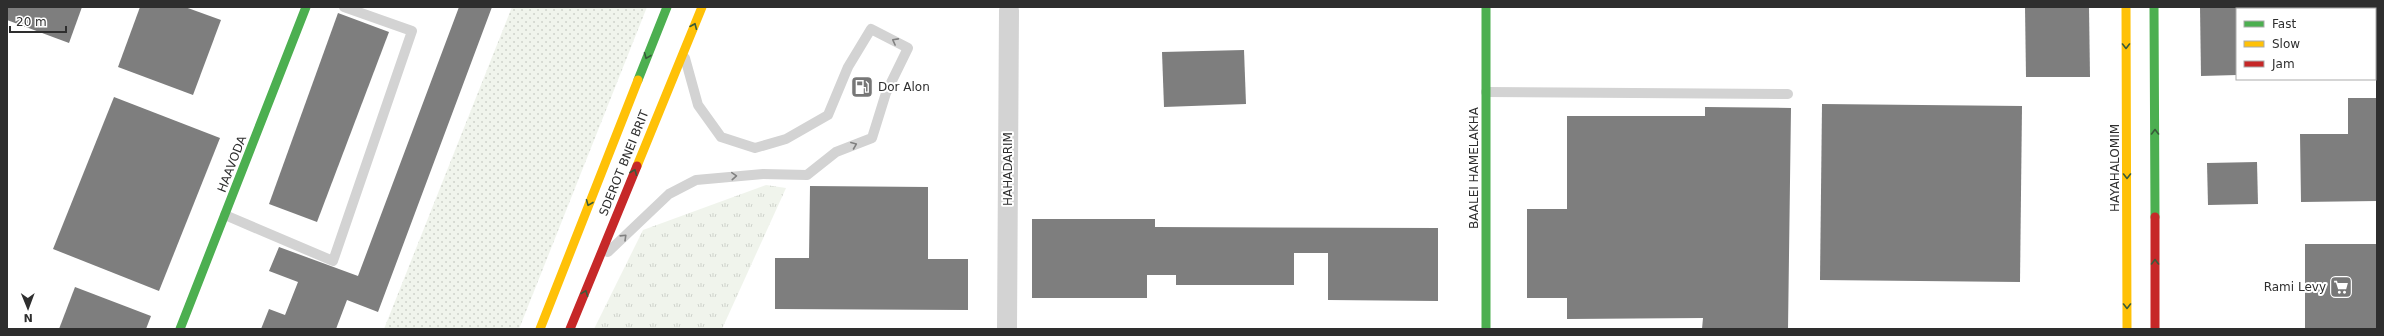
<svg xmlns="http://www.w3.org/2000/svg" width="2384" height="336" viewBox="0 0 2384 336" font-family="'DejaVu Sans',sans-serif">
	<defs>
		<pattern id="grass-dots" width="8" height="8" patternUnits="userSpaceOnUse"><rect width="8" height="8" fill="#f0f4ec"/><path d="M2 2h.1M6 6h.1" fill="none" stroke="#ced2cb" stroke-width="1.8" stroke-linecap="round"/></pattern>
		<pattern id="park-tufts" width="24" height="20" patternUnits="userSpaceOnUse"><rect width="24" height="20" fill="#f0f4ec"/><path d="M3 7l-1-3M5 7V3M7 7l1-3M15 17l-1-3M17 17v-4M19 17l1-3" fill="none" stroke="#ced2cb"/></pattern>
	</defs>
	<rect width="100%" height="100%" fill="#fff"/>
	<polygon fill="url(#grass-dots)" points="512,7 647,7 519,329 384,329"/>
	<polygon fill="url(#park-tufts)" points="766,185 786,188 722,329 594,329 643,230"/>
	<g fill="#7e7e7e">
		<polygon points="7,7 82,7 69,43 7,20"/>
		<polygon points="140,7 185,7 221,20 193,95 118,67"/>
		<polygon points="459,7 492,7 378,312 347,300 336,329 261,329 269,309 285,315 298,282 269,271 279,247 358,276"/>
		<polygon points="2025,7 2089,7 2090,77 2026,77"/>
		<polygon points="2200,7 2237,7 2237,75 2201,76"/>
		<polygon points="338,13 389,32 317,222 269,204"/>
		<polygon points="1244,50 1246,104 1164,107 1162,52"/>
		<polygon points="114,97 220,138 159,291 53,249"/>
		<polygon points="2348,98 2377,98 2377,201 2301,202 2300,134 2348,134"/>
		<polygon points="1822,104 2022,106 2020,282 1820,280"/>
		<polygon points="1705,107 1791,108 1788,329 1702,329 1703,318 1567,319 1567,298 1527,298 1527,209 1567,209 1567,116 1705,116"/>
		<polygon points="2257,162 2258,204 2208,205 2207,163"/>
		<polygon points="810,186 928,187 928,259 968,259 968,310 775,309 775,258 809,258"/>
		<polygon points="1032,219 1155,219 1155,227 1438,228 1438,301 1328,300 1328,253 1294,253 1294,285 1176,285 1176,275 1147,275 1147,298 1032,298"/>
		<rect x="2305" y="244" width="72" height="85"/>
		<polygon points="75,287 151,316 146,329 59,329"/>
	</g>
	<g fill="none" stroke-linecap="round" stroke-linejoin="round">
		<g stroke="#d3d3d3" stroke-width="10">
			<polyline points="1486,92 1788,94"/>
			<polyline points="225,215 333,261 412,31 344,7"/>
			<polyline points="608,252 669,194 696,180 763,174 807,175 836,152 872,138 886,93 908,48 871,29 848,67 828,115 786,139 755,148 721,137 698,105 685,58"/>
		</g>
		<polyline stroke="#d3d3d3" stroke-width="20" points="1007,329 1009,10"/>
		<g stroke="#4caf50" stroke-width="9">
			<polyline points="1486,7 1486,329"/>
			<polyline points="2154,7 2155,217"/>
			<polyline points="638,80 667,7"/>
			<polyline points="180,329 306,7"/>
		</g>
		<g stroke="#ffc107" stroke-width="9">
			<polyline points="2126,7 2127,329"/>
			<polyline points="637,166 702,7"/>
			<polyline points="540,329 638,80"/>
		</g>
		<g stroke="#c62828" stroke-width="9">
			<polyline points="2155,217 2155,329"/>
			<polyline points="570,329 637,166"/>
		</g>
	</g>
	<defs><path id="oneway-chevron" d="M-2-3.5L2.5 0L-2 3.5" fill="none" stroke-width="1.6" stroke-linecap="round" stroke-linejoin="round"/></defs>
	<g stroke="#385b3a">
		<use href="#oneway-chevron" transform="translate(694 26) rotate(-67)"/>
		<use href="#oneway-chevron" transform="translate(2126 46) rotate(90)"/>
		<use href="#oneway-chevron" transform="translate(647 56) rotate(112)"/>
		<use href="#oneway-chevron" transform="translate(2155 132) rotate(-90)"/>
		<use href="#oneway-chevron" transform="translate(634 172) rotate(-68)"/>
		<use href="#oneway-chevron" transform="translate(2127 176) rotate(90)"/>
		<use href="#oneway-chevron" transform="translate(589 203) rotate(112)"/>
		<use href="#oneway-chevron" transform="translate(2155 262) rotate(-90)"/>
		<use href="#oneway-chevron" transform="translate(585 293) rotate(-69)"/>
		<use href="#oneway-chevron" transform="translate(2127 306) rotate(90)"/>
	</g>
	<g stroke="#808080">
		<use href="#oneway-chevron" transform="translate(895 41) rotate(-152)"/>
		<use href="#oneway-chevron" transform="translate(854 145) rotate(-22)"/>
		<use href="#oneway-chevron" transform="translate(734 176) rotate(-4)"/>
		<use href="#oneway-chevron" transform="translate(624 237) rotate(-44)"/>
	</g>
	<defs>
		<g id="fuel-square" transform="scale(1.15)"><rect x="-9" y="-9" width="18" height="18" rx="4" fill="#777" stroke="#fff"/><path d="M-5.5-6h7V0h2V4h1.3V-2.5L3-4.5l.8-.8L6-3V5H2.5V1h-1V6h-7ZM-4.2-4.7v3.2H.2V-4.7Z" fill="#fff"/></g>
		<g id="supermarket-square" transform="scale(1.15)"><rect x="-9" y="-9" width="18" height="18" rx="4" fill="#777" stroke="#fff"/><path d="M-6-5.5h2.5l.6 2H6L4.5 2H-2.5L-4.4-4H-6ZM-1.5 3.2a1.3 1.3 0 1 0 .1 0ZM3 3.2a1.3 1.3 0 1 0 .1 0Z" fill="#fff"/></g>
	</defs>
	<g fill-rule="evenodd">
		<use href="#fuel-square" x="862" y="87"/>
		<use href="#supermarket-square" x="2341" y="287"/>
	</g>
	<g text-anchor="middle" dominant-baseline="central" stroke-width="4" stroke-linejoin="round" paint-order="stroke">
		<g font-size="12" fill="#2e2e2e" stroke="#fff" text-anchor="start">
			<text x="878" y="87">Dor Alon</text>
			<text x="2326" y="287" text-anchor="end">Rami Levy</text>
		</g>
		<g font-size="12" fill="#2e2e2e" stroke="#fff">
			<text transform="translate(624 163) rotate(-68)">SDEROT BNEI BRIT</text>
			<text transform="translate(232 164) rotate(-69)">HAAVODA</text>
			<text transform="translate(1474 168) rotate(-90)">BAALEI HAMELAKHA</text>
			<text transform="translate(2115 168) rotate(-90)">HAYAHALOMIM</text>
			<text transform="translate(1008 169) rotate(-90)">HAHADARIM</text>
		</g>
	</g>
	<rect width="2384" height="336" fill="none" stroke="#2e2e2e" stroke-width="16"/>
	<rect x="2236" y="8" width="140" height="72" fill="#ffffff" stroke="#ababab"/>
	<rect x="2244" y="21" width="20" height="6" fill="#4caf50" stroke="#ababab"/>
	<text x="2272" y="28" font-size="12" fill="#2e2e2e">Fast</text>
	<rect x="2244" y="41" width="20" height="6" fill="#ffc107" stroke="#ababab"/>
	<text x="2272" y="48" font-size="12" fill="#2e2e2e">Slow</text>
	<rect x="2244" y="61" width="20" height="6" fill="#c62828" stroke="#ababab"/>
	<text x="2272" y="68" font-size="12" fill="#2e2e2e">Jam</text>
	<g transform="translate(28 308) rotate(179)" stroke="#ffffff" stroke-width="3" paint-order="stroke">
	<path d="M0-3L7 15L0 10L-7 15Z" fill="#2e2e2e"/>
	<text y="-6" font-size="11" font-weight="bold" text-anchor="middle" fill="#2e2e2e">N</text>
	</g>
	<path d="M10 26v6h56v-6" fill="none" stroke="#2e2e2e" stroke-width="2"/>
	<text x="16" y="26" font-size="12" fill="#2e2e2e" stroke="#ffffff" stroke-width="3" paint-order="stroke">20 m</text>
</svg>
